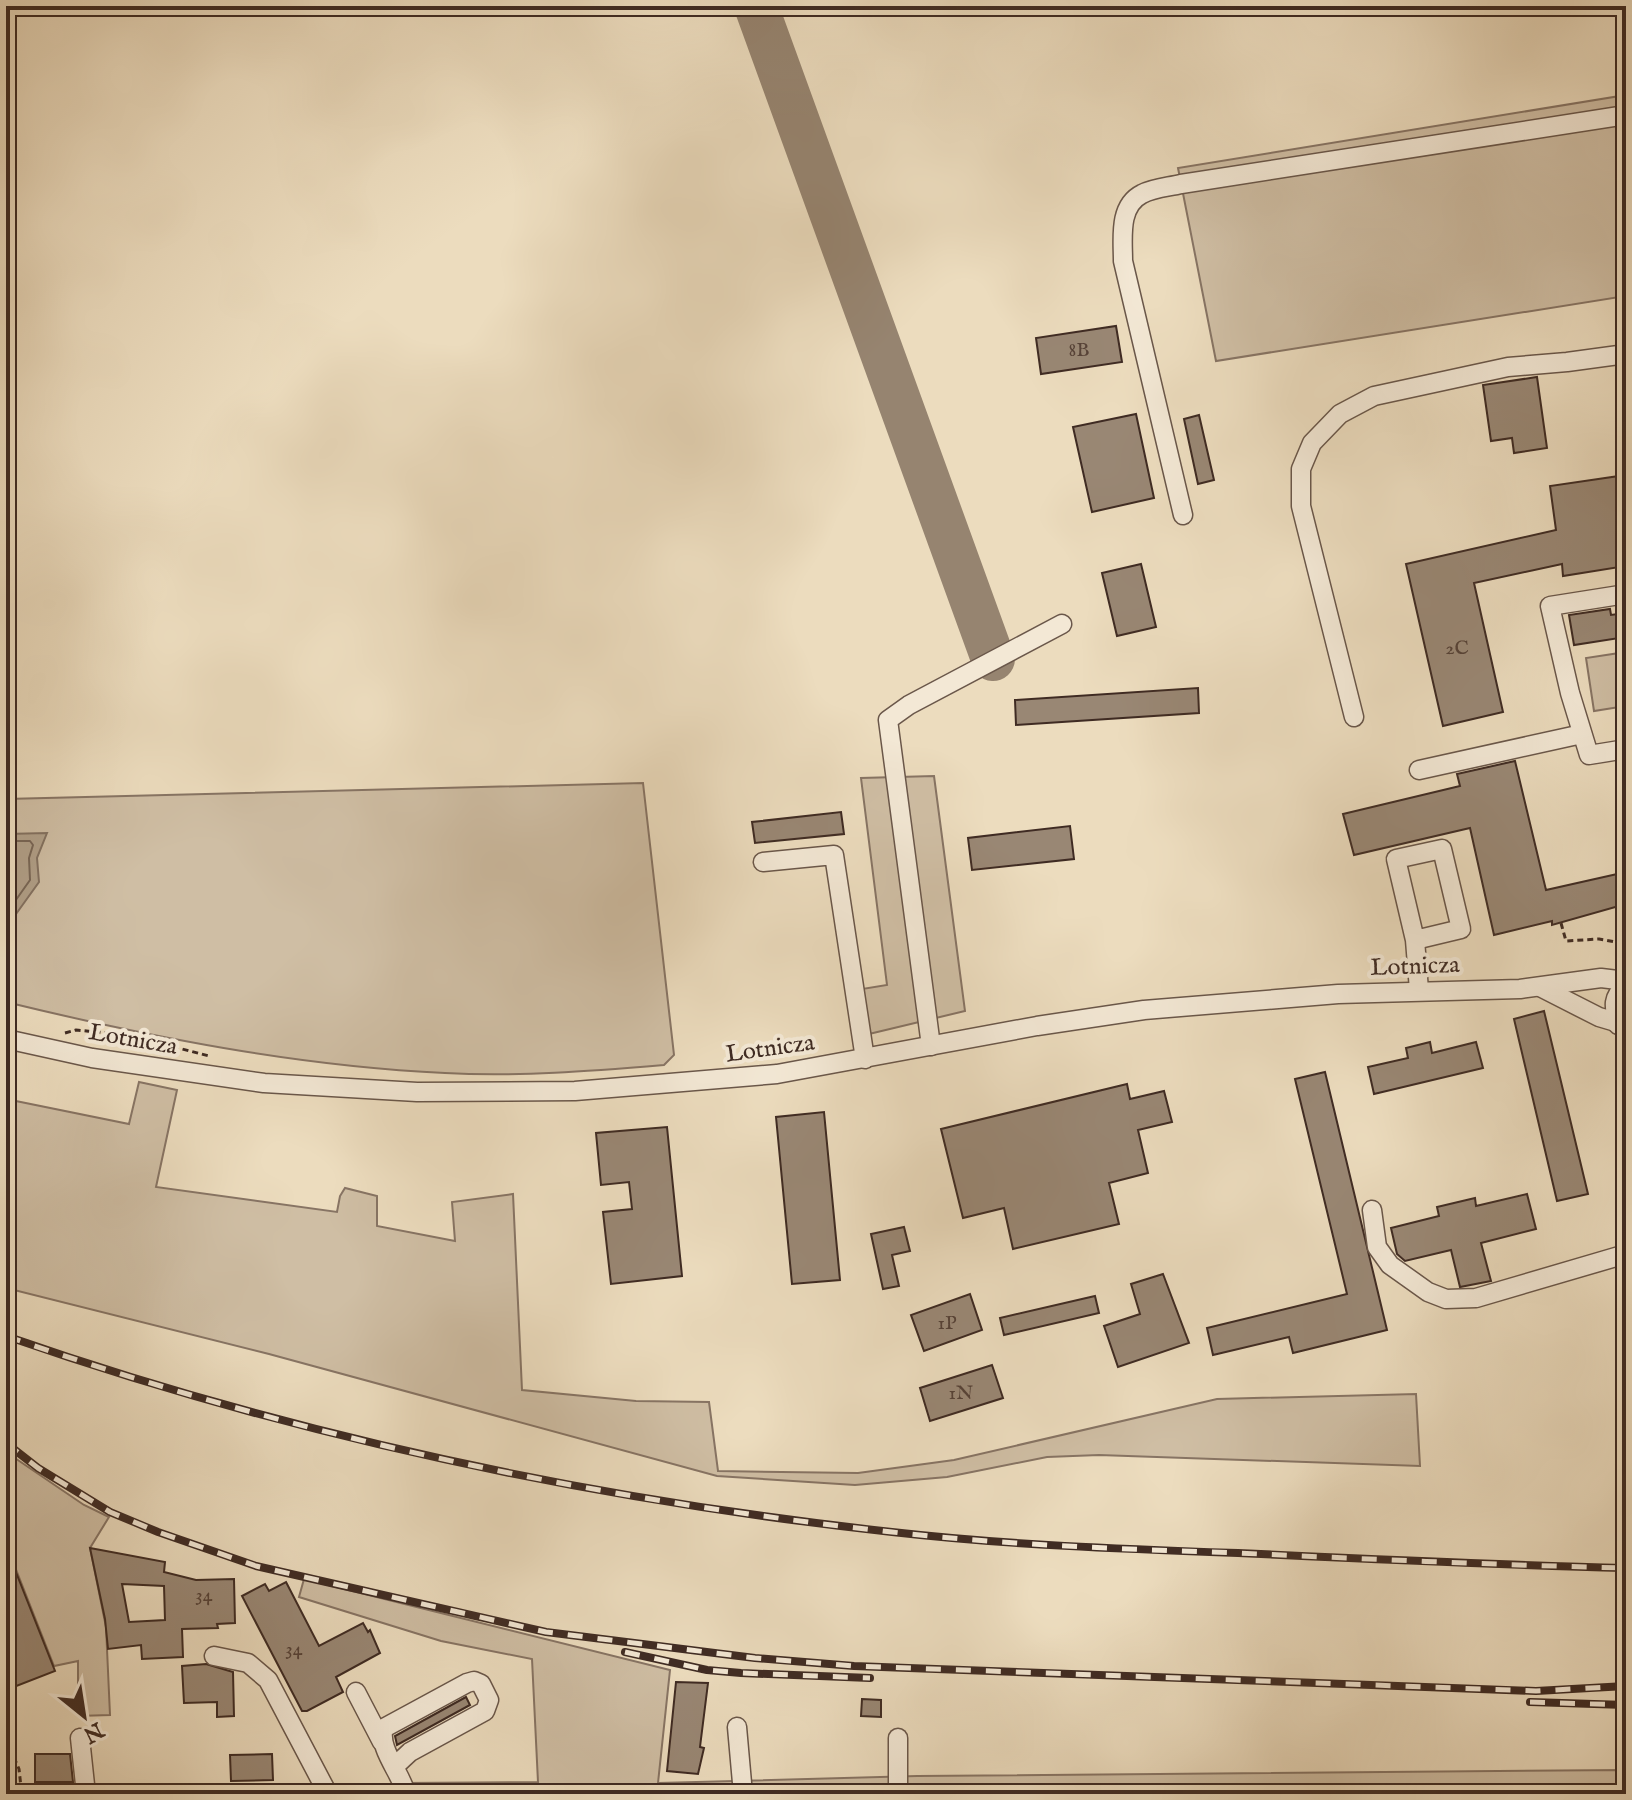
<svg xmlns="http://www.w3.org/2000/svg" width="1632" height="1800" viewBox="0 0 1632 1800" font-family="'IM FELL English',serif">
	<rect width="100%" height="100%" fill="#ecdcbe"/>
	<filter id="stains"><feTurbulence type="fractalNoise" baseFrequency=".0025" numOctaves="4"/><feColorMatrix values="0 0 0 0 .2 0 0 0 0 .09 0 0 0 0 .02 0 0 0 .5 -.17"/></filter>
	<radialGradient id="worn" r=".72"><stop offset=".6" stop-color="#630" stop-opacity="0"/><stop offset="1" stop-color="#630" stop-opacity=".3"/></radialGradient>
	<g fill="#cfbea4" stroke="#877464" stroke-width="2">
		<polygon points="1626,95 1626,296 1216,361 1178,168"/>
		<polygon points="1626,652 1626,706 1594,711 1586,658"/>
		<polygon points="934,776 965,1011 869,1034 862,989 887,985 861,778"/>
		<path d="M643,783L674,1055L664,1065C592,1071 518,1077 445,1073C296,1066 150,1037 6,1002V799Z"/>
		<polygon points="139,1082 177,1090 156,1187 337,1212 340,1196 345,1188 377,1196 377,1226 455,1241 452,1202 513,1194 522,1390 636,1401 709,1402 718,1471 858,1473 954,1460 1217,1399 1416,1394 1420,1466 1099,1455 1047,1457 947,1477 855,1485 717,1476 269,1354 6,1288 6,1099 129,1124"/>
		<polygon points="6,1452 84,1505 109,1517 90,1548 106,1627 110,1715 78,1716 78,1661 54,1666 6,1544"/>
		<polygon points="304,1579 670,1670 658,1783 917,1776 1626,1770 1626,1790 1355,1794 406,1794 403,1783 538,1782 532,1659 441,1641 299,1597"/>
	</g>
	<polygon fill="#b1a089" stroke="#837160" stroke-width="2" points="47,833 37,858 39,882 6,928 6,834"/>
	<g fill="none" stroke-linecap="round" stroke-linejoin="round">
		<polyline stroke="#786656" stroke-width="2" points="6,841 30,841 33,845 29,858 30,880 6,914"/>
		<polyline stroke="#968470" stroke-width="44" points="756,6 993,659"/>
	</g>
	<g fill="#998774" stroke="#3f2b23" stroke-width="2" fill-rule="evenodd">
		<polygon points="1116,326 1122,362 1041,374 1036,338"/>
		<polygon points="1537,377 1547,448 1514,453 1512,438 1491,441 1483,385"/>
		<polygon points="1136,414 1154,498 1092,512 1073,427"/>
		<polygon points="1199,415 1214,480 1198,484 1184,419"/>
		<polygon points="1626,475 1626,566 1563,576 1562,564 1474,583 1503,712 1443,726 1406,564 1556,530 1550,486"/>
		<polygon points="1141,564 1156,627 1117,636 1102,573"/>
		<polygon points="1610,609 1611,615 1626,613 1626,637 1574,645 1569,615"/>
		<polygon points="1198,688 1199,713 1016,725 1015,700"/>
		<polygon points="1515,761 1546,890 1626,872 1626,904 1552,925 1552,921 1494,935 1470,828 1354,855 1343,814 1460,786 1457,774"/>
		<polygon points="841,812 844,834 755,843 752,822"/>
		<polygon points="1070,826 1074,859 972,870 968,838"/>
		<polygon points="1544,1011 1588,1194 1557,1201 1514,1019"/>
		<polygon points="1430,1042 1432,1053 1476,1042 1483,1068 1374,1094 1368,1067 1408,1058 1406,1048"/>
		<polygon points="1325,1072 1387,1330 1293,1353 1289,1337 1213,1355 1207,1328 1347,1294 1295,1079"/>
		<polygon points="1127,1084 1130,1099 1164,1091 1172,1122 1138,1130 1148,1173 1109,1183 1119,1224 1013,1249 1004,1208 963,1218 941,1129"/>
		<polygon points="824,1112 840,1280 792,1284 776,1117"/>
		<polygon points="667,1127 682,1276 611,1284 603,1212 632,1209 629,1182 601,1185 596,1133"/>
		<polygon points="1527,1194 1536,1229 1481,1243 1491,1281 1460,1287 1451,1250 1405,1261 1397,1254 1391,1228 1439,1216 1437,1207 1475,1198 1476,1206"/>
		<polygon points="904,1227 910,1251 892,1255 899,1286 883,1289 871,1234"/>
		<polygon points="1163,1274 1189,1343 1118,1367 1104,1326 1140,1314 1131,1284"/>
		<polygon points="970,1294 982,1330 924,1351 911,1315"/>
		<polygon points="1095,1296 1099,1313 1004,1335 1000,1318"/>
		<polygon points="992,1365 1003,1398 930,1421 920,1388"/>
		<polygon points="6,1547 55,1671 6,1690"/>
		<path d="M90,1548L165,1562L164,1572L196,1580L234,1579L235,1623L217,1624L218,1628L182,1629L183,1657L142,1659L141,1645L108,1649L105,1619ZM122,1584L164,1586L165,1620L129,1622Z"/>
		<polygon points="286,1582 319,1646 363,1623 368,1632 370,1630 380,1653 336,1677 343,1692 307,1711 302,1711 242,1596 265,1584 269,1591"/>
		<polygon points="206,1664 233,1672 234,1716 217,1717 217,1702 184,1703 182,1666"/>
		<polygon points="676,1682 708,1683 700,1747 704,1748 698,1774 667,1771"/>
		<polygon points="466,1697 470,1705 397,1745 395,1736"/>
		<polygon points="862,1699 881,1700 881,1717 861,1716"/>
		<polygon points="35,1754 70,1754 73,1782 35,1782"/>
		<polygon points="272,1754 273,1780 231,1781 230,1755"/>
	</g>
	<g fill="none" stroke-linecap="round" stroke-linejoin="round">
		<g stroke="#6a574a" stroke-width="21">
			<g id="minor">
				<path d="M1183,515L1123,261C1123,239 1118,206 1142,194C1153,188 1169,187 1181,184L1626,115"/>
				<polyline points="1626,594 1550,606 1570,693 1589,755 1626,749"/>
				<polyline points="1354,717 1301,506 1301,469 1312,443 1340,414 1374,396 1508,367 1567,362 1626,354"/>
				<polyline points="1419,770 1582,734"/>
				<polyline points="763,862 834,855 865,1059"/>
				<polyline points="1415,940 1461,929 1442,849 1396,859 1415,940 1419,990"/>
				<polyline points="1540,987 1599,1017 1626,1025"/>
				<path d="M1618,1025C1614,1007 1611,998 1626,985"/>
				<polyline points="6,1039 92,1058 264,1083 417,1092 575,1091 777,1074 1037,1026 1144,1010 1338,994 1520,989 1601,978 1626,981"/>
				<polyline points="931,1046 888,720 909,705 1062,624"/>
				<polyline points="1372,1210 1377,1247 1390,1265 1428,1292 1446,1299 1476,1298 1626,1254"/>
				<polyline points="214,1656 248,1663 268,1680 328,1794"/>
				<polyline points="356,1692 382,1742"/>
				<polyline points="737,1727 743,1794"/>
				<polyline points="80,1738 86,1794"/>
				<polyline points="898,1738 898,1794"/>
				<path d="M395,1766L410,1752L485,1711L489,1700L481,1684L474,1681L467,1683L384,1728C377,1748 402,1774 406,1794"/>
			</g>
		</g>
		<g stroke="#3f2b23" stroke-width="3" stroke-dasharray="6 4" stroke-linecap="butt">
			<polyline points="1561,923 1566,941 1599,939 1626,944"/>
			<polyline points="65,1033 76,1030 128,1035 209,1056"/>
			<polyline points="6,1739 19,1769 21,1787"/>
			<polyline points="6,1787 68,1787"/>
			<polyline points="343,1788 383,1787"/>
			<polyline points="103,1791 308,1789"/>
		</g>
		<use href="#minor" stroke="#f3e8d5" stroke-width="18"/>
		<g stroke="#3f2b23" stroke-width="2">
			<polyline points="227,1794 806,1788 859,1793"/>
			<polyline points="847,1794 1626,1784"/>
		</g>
		<g stroke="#3f2b23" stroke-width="8">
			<g id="rail">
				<path d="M6,1336C293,1436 590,1499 892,1532C1007,1545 1122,1549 1238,1553C1367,1559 1497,1565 1626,1568"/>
				<polyline points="6,1443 38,1468 110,1512 158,1532 256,1566 546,1632 755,1658 854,1666 1536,1691 1626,1686"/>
				<polyline points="625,1652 707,1670 741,1673 870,1678"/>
				<polyline points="1530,1702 1626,1705"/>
			</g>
		</g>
		<use href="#rail" stroke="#f3e8d5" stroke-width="5" stroke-dasharray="15" stroke-linecap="butt"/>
	</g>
	<g text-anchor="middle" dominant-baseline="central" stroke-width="8" stroke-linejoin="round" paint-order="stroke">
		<g font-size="20" fill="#564237">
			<text x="1079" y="350">8B</text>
			<text x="1457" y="648">2C</text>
			<text x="947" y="1323">1P</text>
			<text x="961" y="1393">1N</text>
			<text x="204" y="1595">34</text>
			<text x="294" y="1649">34</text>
		</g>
		<g font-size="24" fill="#3f2b23" stroke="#f3e8d5">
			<text transform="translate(1415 967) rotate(-2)">Lotnicza</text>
			<text transform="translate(133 1040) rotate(10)">Lotnicza</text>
			<text transform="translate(770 1049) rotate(-8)">Lotnicza</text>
		</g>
	</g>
	<rect width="1632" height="1800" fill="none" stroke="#ecdcbe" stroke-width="32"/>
	<rect x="8" y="8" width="1616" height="1784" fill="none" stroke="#3f2b23" stroke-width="4"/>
	<rect x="16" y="16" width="1600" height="1768" fill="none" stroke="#3f2b23" stroke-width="2"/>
	<g transform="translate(84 1716) rotate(150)" stroke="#f3e8d5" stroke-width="6" paint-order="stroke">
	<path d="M0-6L14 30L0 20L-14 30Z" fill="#3f2b23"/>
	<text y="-12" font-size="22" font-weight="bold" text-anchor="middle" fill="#3f2b23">N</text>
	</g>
	<rect width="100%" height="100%" filter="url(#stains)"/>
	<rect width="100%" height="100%" fill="url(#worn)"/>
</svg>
